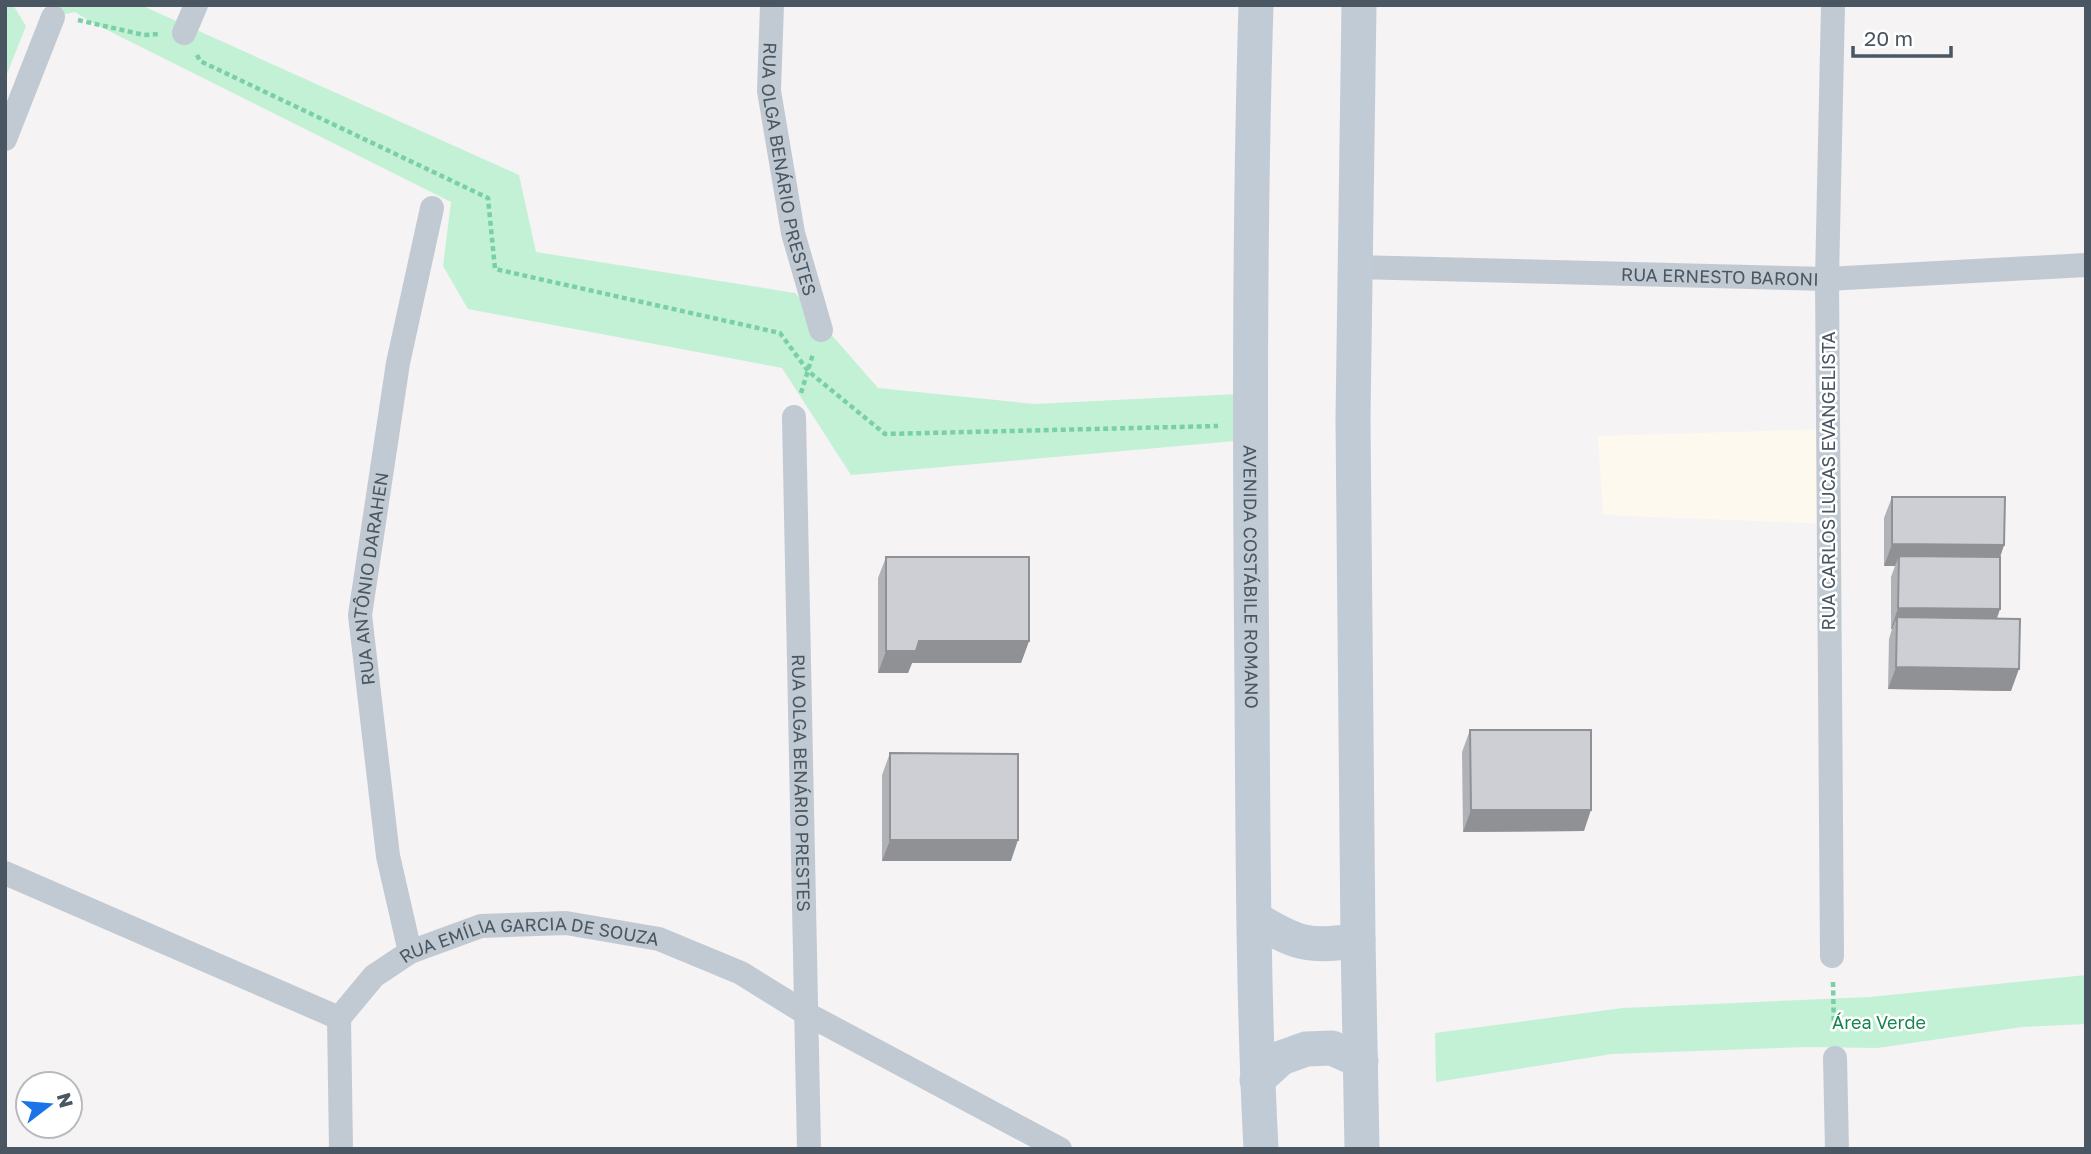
<svg xmlns="http://www.w3.org/2000/svg" width="2091" height="1154" viewBox="0 0 2091 1154" font-family="'Golos Text',sans-serif">
	<rect width="100%" height="100%" fill="#f5f3f3"/>
	<polygon fill="#fdf9ef" points="1828,429 1828,524 1603,515 1598,436"/>
	<g fill="#c3f1d5">
		<polygon points="5,5 13,5 26,26 5,79"/>
		<polygon points="48,5 143,6 519,175 536,252 795,293 878,388 1034,404 1239,394 1235,441 851,475 782,368 468,309 443,266 451,202 91,22 75,12 53,17"/>
		<polygon points="2086,975 2086,1024 2022,1027 1877,1048 1806,1047 1612,1054 1436,1082 1435,1033 1623,1008 1870,997"/>
	</g>
	<g fill="none" stroke-linecap="round" stroke-linejoin="round">
		<g stroke="#7ad0a6" stroke-width="4.5" stroke-dasharray="5 3.5" stroke-linecap="butt">
			<polyline points="78,20 144,35 159,34"/>
			<polyline points="197,55 200,61 488,198 495,269 780,333 808,371 885,434 1218,426"/>
			<polyline points="801,393 813,354"/>
			<polyline points="1833,982 1834,1033"/>
		</g>
		<g stroke="#c1cad2" stroke-width="24">
			<path id="s1" d="M772,5L769,91L793,233L821,330"/>
			<polyline points="184,33 196,5"/>
			<polyline points="5,139 53,17"/>
			<path id="s2" d="M1354,267L1827,279L2086,265"/>
			<path id="s3" d="M794,417L809,1149"/>
			<path id="s4" d="M5,873L339,1018L374,976L410,952L481,926L566,923L659,939L741,973L807,1014L1060,1149"/>
			<path id="s5" d="M410,952L388,856L360,615L398,363L432,208"/>
			<polyline points="1832,956 1827,279 1833,5"/>
			<polyline points="339,1018 341,1149"/>
			<polyline points="1835,1058 1837,1149"/>
		</g>
		<g stroke="#c1cbd6" stroke-width="35">
			<path id="s6" d="M1256,5C1249,233 1250,461 1252,689C1253,842 1253,996 1261,1149"/>
			<polyline points="1359,5 1353,419 1358,940 1362,1149"/>
			<path d="M1254,918C1295,943 1309,949 1358,940"/>
			<polyline points="1257,1080 1281,1058 1306,1049 1332,1048 1361,1061"/>
		</g>
	</g>
	<g fill="#b0b2b7">
		<polygon points="1892,497 2004,545 2000,557 2000,609 1997,619 2011,691 1888,689 1889,639 1892,629 1891,629 1891,577 1895,566 1884,566 1884,518"/>
		<polygon points="886,557 1029,641 1021,663 912,663 908,673 878,673 878,578"/>
		<polygon points="1470,730 1584,831 1463,832 1462,752"/>
		<polygon points="890,753 1011,861 882,861 882,775"/>
	</g>
	<g fill="#909195">
		<polygon points="1892,544 2004,545 1997,566 1899,556 1895,566 1884,566"/>
		<polygon points="1898,608 2000,609 1992,630 1897,617 1892,629 1891,629"/>
		<polygon points="919,641 1029,641 1021,663 912,663 908,673 878,673 886,651"/>
		<polygon points="1896,667 2019,669 2011,691 1888,689"/>
		<polygon points="1471,810 1591,810 1584,831 1463,832"/>
		<polygon points="890,840 1018,840 1011,861 882,861"/>
	</g>
	<g fill="#cdcfd5" stroke="#909195" stroke-width="2">
		<polygon points="1892,497 2005,497 2004,545 1892,544"/>
		<polygon points="1899,556 2000,557 2000,609 1898,608"/>
		<polygon points="886,557 1029,557 1029,641 919,641 916,651 886,651"/>
		<polygon points="1897,617 2020,619 2019,669 1896,667"/>
		<polygon points="1470,730 1591,730 1591,810 1471,810"/>
		<polygon points="890,753 1018,754 1018,840 890,840"/>
	</g>
	<g text-anchor="middle" dominant-baseline="central" stroke-width="5" stroke-linejoin="round" paint-order="stroke">
		<g font-size="18" fill="#4a5661" stroke="#fff">
			<text stroke="none"><textPath href="#s1" startOffset="166">RUA OLGA BENÁRIO PRESTES</textPath></text>
			<text stroke="none"><textPath href="#s2" startOffset="366">RUA ERNESTO BARONI</textPath></text>
			<text transform="translate(1828 481) rotate(-90)">RUA CARLOS LUCAS EVANGELISTA</text>
			<text stroke="none"><textPath href="#s6" startOffset="572">AVENIDA COSTÁBILE ROMANO</textPath></text>
			<text stroke="none"><textPath href="#s5" startOffset="378">RUA ANTÔNIO DARAHEN</textPath></text>
			<text stroke="none"><textPath href="#s3" startOffset="366">RUA OLGA BENÁRIO PRESTES</textPath></text>
			<text stroke="none"><textPath href="#s4" startOffset="584">RUA EMÍLIA GARCIA DE SOUZA</textPath></text>
		</g>
		<g font-size="18" fill="#17864f" stroke="#fff">
			<text x="1879" y="1022">Área Verde</text>
		</g>
	</g>
	<rect width="2091" height="1154" fill="none" stroke="#4a5661" stroke-width="14"/>
	<g transform="translate(49 1105) rotate(74)"><circle r="33" fill="#ffffff" stroke="#b7bbc0" stroke-width="2"/>
	<path d="M0-5L12 26L0 18L-12 26Z" fill="#1a73e8"/>
	<text y="-10" font-size="19" font-weight="bold" text-anchor="middle" fill="#4a5661">N</text>
	</g>
	<path d="M1853 46v10h98v-10" fill="none" stroke="#4a5661" stroke-width="3.5"/>
	<text x="1864" y="46" font-size="21" fill="#4a5661" stroke="#ffffff" stroke-width="5" paint-order="stroke">20 m</text>
</svg>
